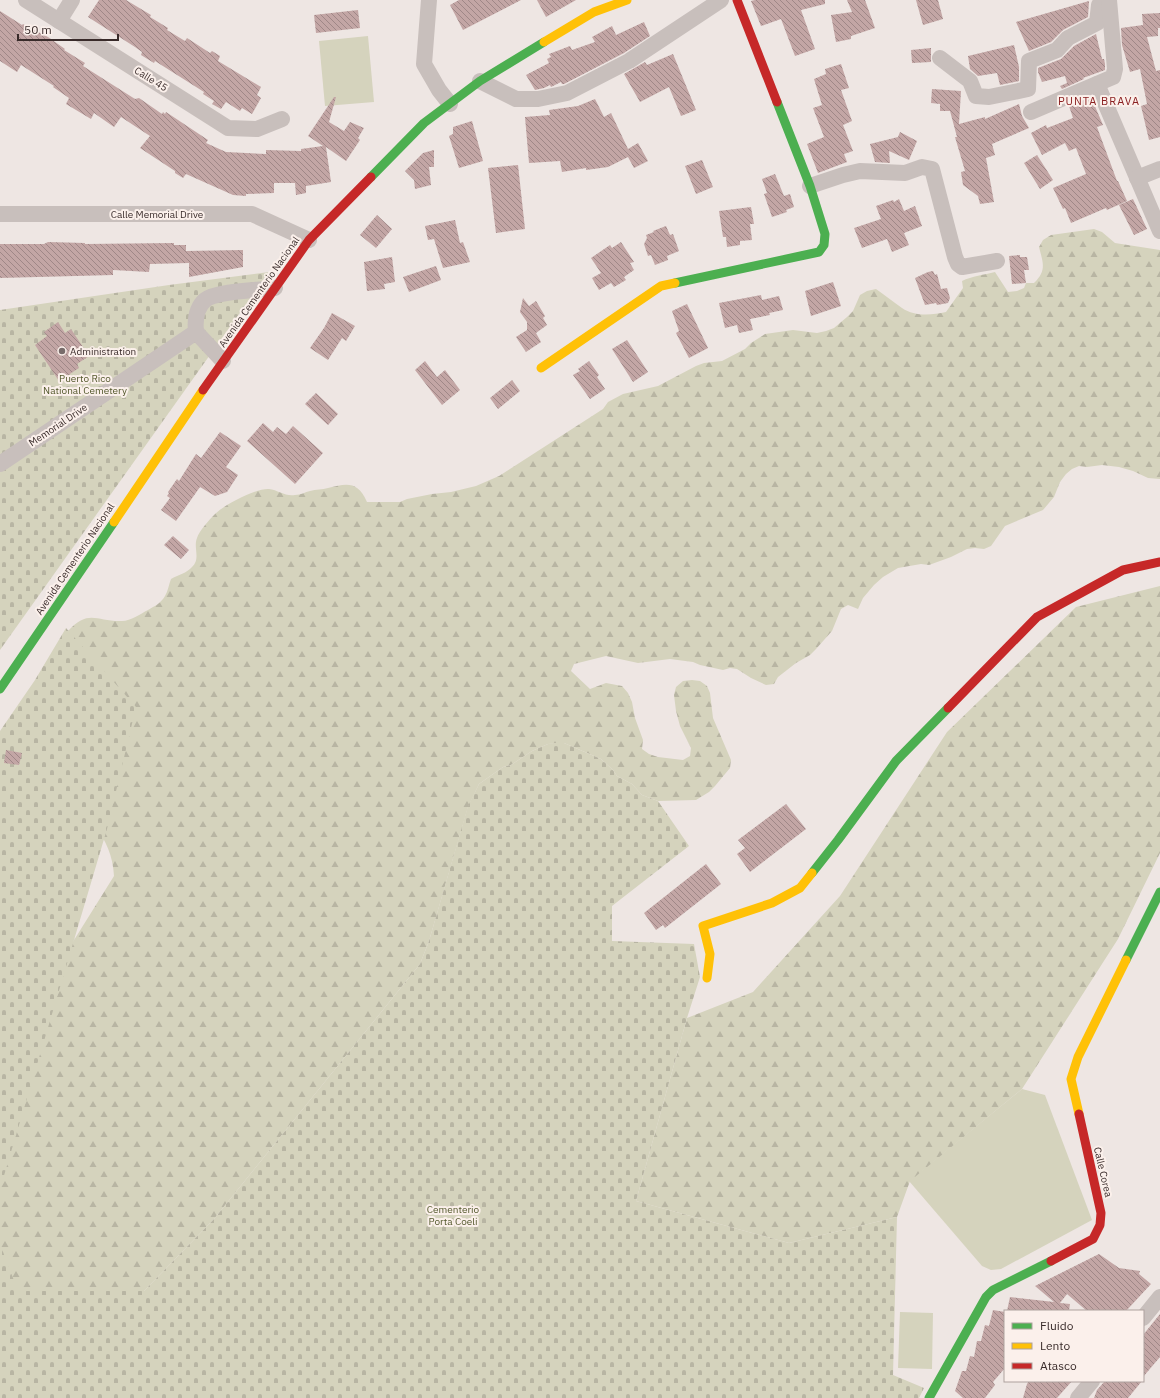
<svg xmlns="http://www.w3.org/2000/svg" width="1160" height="1398" viewBox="0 0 1160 1398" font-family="'IBM Plex Sans',sans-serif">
	<defs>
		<pattern id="forest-firs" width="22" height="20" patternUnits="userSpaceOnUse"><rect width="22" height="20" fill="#d5d3bd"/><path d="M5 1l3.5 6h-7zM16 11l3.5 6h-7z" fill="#b8b5a3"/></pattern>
		<pattern id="cemetery-stones" width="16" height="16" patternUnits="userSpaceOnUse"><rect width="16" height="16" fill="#d5d3bd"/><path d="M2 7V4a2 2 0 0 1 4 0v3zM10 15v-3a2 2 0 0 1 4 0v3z" fill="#b8b5a3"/></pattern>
		<pattern id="building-back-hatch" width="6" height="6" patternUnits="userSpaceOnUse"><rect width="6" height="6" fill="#c3a6a5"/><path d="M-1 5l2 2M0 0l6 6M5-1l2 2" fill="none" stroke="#9f8787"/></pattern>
	</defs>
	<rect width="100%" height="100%" fill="#eee6e3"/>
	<g fill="#d5d3bd">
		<polygon points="368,36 374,102 325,106 319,41"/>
		<polygon points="1022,1089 1045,1095 1092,1220 1001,1269 991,1270 982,1266 909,1181"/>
		<polygon points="900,1312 933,1313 932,1369 898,1368"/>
	</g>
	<g fill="url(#forest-firs)">
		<path d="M1094,229L1102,232L1115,243L1160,250V479L1148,478L1133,471L1119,467L1102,465L1087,467L1079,466L1072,469L1066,474L1060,482L1054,497L1043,510L1005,526L991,546L984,549L975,548L967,549L951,557L929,565L921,564L898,568L883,577L874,585L863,598L858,609L848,605L841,609L832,631L816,649L810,655L796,663L778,677L774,684L766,685L751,678L737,669L730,668L723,670L700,665L693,662L670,659L638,663L606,656L574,664L571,671L590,689L606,683L622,686L628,693L632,702L635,718L643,740L642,749L649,754L658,757L683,760L690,756L691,748L680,726L676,711L674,695L676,687L683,681L692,680L700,681L707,686L710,693L713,718L731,760L730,768L715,786L709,792L696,800L658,801L642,795L632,784L617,776L613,770L601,759L564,743L548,744L532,751L511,765L503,767L479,784L468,807L429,941L420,964L214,1219L144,1291L0,1313V1110L31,1009L114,876C113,856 106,841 95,825L68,631C89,608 97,622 122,621C131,621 140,614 148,610C155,606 161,603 165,596C168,591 169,584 171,579C178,575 187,573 192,567C201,559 193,548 197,538C199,531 209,520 215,514C224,505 256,488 269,489C278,490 286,497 295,495C301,495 305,492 310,491C316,489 322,490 328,488C347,483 358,481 367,502H400L407,499L432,494L451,492L476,486L499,476L603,409L608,402L623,394L658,386L696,366L704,363L722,361L745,349L751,343L765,334L793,330L817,333L826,331L834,328L847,317L853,311L860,295L867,291L876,289C885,295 893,302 902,308C915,317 932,315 946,312L963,288L962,281C972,276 984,275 995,272L1008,292L1017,291L1024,288L1026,283H1034C1047,270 1043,263 1039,247L1043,240L1051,235Z"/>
		<polygon points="1160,586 1160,853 1118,939 1022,1089 910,1181 897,1217 789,1243 636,1201 687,1018 753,992 840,896 947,732 1076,607"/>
	</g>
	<g fill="url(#cemetery-stones)">
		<polygon points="269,272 0,650 0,310 169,285"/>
		<polygon points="66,628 136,707 107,829 0,1189 0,731 35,680"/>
		<polygon points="555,743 564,743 601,759 613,770 617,776 632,784 642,795 658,801 689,846 612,906 612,941 694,944 700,977 687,1018 636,1201 789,1243 897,1217 893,1375 924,1388 919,1398 0,1398 0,1244 18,1291 144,1291 214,1219 420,964 429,941 468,806 479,784 503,767 511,765 532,751 548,744"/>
	</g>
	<g fill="url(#building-back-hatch)">
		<polygon points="99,0 126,0 151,15 150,17 168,28 167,30 185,41 187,38 210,53 212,51 220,56 218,61 261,87 257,95 261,98 252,114 242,108 240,111 226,102 221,109 212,104 214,101 203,94 204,92 155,61 154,63 141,55 142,52 135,47 88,17"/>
		<polygon points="459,0 521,0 463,30 450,5"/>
		<polygon points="537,0 576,0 546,17"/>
		<polygon points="755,0 825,0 825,4 801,10 815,49 795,56 781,19 761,26 751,1"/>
		<polygon points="847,0 865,0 875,28 851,36 851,39 836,42 831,15 852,12"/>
		<polygon points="916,0 938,0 943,19 923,25"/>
		<polygon points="1089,1 1088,17 1063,30 1051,42 1029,51 1016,22"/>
		<polygon points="358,10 360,28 316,33 314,15"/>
		<polygon points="0,11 22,25 23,24 48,37 65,49 64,50 85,63 83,66 135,99 139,98 162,114 163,112 165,114 166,112 208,140 206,143 226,152 266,154 266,150 301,151 301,149 323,146 308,136 334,97 336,97 329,122 344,131 350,122 364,128 358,138 360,140 346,161 326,147 331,182 306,186 306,193 296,195 295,183 274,183 274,193 246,194 246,196 233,195 186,174 183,178 175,173 175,171 140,148 150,136 121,117 114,127 94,113 91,119 66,104 69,98 53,87 54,86 21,65 17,72 0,61"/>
		<polygon points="1160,13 1160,28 1158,28 1158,36 1147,37 1156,71 1160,70 1160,137 1149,140 1141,106 1147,104 1140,69 1130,72 1122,45 1121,28 1143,25 1142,14"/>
		<polygon points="644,22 650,36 624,53 564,84 562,84 561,82 551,87 550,85 544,88 535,90 526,75 549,63 547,59 551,57 549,54 570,46 572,50 595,42 592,37 612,26 616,35"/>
		<polygon points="1096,34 1102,59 1104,59 1105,64 1105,70 1083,78 1084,79 1062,89 1060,86 1067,83 1065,76 1042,82 1038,72 1038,68 1061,59 1074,46"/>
		<polygon points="1014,45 1019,67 1019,81 1000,85 997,73 978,76 970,69 968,56"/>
		<polygon points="931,48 931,62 912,63 911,50"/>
		<polygon points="673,54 696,110 681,116 669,87 640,102 624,74 645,62 647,65"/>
		<polygon points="841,64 849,88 841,90 852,121 843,125 853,151 844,154 847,162 818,173 807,144 824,137 813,108 822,105 814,79 826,74 825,69"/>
		<polygon points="932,89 961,91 959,124 985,117 985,119 1019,104 1022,116 1029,128 992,144 995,155 986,158 994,202 980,204 978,196 963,185 961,172 965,171 955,137 957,137 950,111 940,111 940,104 931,103"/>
		<polygon points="1091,97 1103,125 1097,127 1117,181 1118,181 1127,201 1107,210 1106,208 1071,223 1065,208 1063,209 1053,188 1086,174 1076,148 1069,151 1065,143 1042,155 1031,133 1046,125 1047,128 1073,118 1069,106"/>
		<polygon points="595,99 604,117 611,113 628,149 638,143 648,161 634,168 628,157 608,167 586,170 586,168 562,172 560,161 529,163 525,117 550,115 549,110 578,106"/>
		<polygon points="472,121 483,161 459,168 449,136 453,134 453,127"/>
		<polygon points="900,132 917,141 909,160 889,151 890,163 875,162 870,144 898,137"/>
		<polygon points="434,150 434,167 429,167 431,185 415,189 414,180 405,171 423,153"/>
		<polygon points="1037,155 1053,180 1040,189 1024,163"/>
		<polygon points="702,160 713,187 696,194 685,166"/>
		<polygon points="518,165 525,229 496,233 488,168"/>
		<polygon points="775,174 784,196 790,194 794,207 786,210 787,212 772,217 764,194 767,193 762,179"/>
		<polygon points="899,199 904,211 915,206 922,226 904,233 909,245 892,252 887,239 862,248 854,228 881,219 876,206 893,200 894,202"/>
		<polygon points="1133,199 1147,229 1134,235 1119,205"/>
		<polygon points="751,207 754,224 750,224 752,240 740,241 740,245 727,247 726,237 723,237 719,211"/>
		<polygon points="377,215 392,229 376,248 360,235"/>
		<polygon points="455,220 460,243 463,242 470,262 443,268 434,239 428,240 425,226"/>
		<polygon points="666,226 670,235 673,234 679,251 667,256 668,260 655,265 651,255 648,256 644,244 647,238 646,235 654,232 653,231"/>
		<polygon points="48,242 85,243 85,244 174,243 174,245 186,245 186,251 243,250 243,267 189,277 189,263 150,264 149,272 113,270 113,275 0,278 0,244 44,244"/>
		<polygon points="621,242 634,262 630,263 634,270 624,277 626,280 614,287 611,283 599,290 592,278 601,273 591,258 610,245 612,248"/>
		<polygon points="1020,255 1020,257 1027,257 1029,270 1024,270 1026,283 1012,284 1009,256"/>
		<polygon points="392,257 395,282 384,284 385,289 367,291 364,262"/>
		<polygon points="436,266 441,280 409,292 403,277"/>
		<polygon points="933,271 935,275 937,274 941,289 947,288 950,298 948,303 937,305 936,303 925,305 915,278 928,272"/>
		<polygon points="833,282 841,306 811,316 805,291"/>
		<polygon points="761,295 762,300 779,296 783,310 769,313 770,315 750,319 753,330 739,333 737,325 725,328 719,303"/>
		<polygon points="523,298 529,306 536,301 545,316 543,318 547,325 536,333 541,342 526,352 516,337 527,330 527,322 520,312"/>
		<polygon points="687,304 708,348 689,358 676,333 679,331 672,311"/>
		<polygon points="332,313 355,326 346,341 342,338 328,360 310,348 324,328"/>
		<polygon points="58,322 65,333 71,329 89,356 77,364 79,368 59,381 35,345 47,336 44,332"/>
		<polygon points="627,340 648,372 633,382 612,349"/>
		<polygon points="425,361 437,377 445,370 460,390 442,405 415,370"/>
		<polygon points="589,361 599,375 597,377 605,389 590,399 573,375 580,371 578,369"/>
		<polygon points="512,380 520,391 498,409 490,398"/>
		<polygon points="316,393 338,414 328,425 305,404"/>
		<polygon points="263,423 273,432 277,427 286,434 293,426 323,453 295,484 247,441"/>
		<polygon points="220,432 241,446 226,467 238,475 227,492 215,496 200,487 176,521 161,510 170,498 167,496 169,493 168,492 177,479 179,481 196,454 201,458"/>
		<polygon points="173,536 189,550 181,559 164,545"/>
		<polygon points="6,750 22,753 19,765 4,763"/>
		<polygon points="786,804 806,829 750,872 737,854 745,848 738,840"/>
		<polygon points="706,864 721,884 665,928 663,925 656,930 644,913"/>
		<polygon points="1099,1254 1119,1268 1140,1271 1139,1274 1151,1284 1126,1311 1087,1311 1067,1294 1060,1303 1070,1304 1069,1311 1007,1311 1010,1297 1054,1302 1035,1286"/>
		<polygon points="993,1310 1005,1312 1005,1368 993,1382 995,1385 985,1398 963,1398 955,1391 962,1371 966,1371 970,1356 974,1357 977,1341 981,1341 985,1325 989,1326"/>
		<polygon points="1160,1314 1160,1357 1143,1377 1143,1335"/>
		<polygon points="1029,1381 1072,1381 1057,1398 1023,1398 1027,1384"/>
		<polygon points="1105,1381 1142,1381 1128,1398 1094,1398 1097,1390"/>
	</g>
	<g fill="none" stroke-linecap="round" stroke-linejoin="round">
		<g stroke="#c8bfbc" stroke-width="16">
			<polyline points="26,0 228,128 257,129 282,119"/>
			<polyline points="429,0 424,64 439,90 450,104"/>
			<polyline points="59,21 72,0"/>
			<polyline points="940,58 970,81 976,96 989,97 1028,89 1029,61 1057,50 1068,38 1097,23 1099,5 1107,0"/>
			<polyline points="480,81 516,99 538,99 567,93 629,61 721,0"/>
			<polyline points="1097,84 1160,231"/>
			<polyline points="1031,112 1113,77 1115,69 1109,0"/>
			<polyline points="1137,178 1160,169"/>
			<polyline points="810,186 843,175 860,171 905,173 922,167 932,169 955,257 958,264 962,267 997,261"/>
			<polyline points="0,214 252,214 309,240"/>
			<polyline points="196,332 223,361"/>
			<path d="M0,464L196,332C195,322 196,308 205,300C216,291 260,290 275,288"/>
			<polyline points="1143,1318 1160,1297"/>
			<polyline points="1078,1398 1092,1381"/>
		</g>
		<g stroke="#4caf50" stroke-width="9">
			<polyline points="371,177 424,123 480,81 544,42"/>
			<polyline points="675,283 819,252 824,245 825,234 810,186 777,102"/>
			<polyline points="0,689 114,522"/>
			<polyline points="812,873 838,840 896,761 948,708"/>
			<polyline points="1126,960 1160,892"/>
			<polyline points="929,1398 986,1297 993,1290 1051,1261"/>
		</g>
		<g stroke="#ffc107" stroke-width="9">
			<polyline points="544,42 594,12 627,0"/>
			<polyline points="541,368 661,286 675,283"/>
			<polyline points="114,522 203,390"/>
			<polyline points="707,978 710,954 703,926 772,903 800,888 812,873"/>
			<polyline points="1079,1114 1071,1079 1078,1057 1126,960"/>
		</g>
		<g stroke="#c62828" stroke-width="9">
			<polyline points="737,0 777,102"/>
			<polyline points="203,390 309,240 371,177"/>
			<polyline points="948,708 1037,617 1123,570 1160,562"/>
			<polyline points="1051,1261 1093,1239 1100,1225 1101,1213 1079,1114"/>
		</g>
	</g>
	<circle fill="#786c6b" stroke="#fbf0eb" stroke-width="1.5" cx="62" cy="351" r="4"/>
	<g text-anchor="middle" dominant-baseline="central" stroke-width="4" stroke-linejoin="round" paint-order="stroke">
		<g font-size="10" fill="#392b2a" stroke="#fbf0eb">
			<text transform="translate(151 79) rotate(32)">Calle 45</text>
			<text x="157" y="214">Calle Memorial Drive</text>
			<text transform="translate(259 292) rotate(-55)">Avenida Cementerio Nacional</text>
			<text transform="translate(58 425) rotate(-34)">Memorial Drive</text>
			<text transform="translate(75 559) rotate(-56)">Avenida Cementerio Nacional</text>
			<text transform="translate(1103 1172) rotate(77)">Calle Corea</text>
		</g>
		<g font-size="10" fill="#392b2a" stroke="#fbf0eb" text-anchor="start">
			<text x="70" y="351">Administration</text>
		</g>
		<g font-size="10" fill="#53582c" stroke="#fbf0eb">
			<text x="85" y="378">Puerto Rico<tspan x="85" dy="12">National Cemetery</tspan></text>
			<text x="453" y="1209">Cementerio<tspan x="453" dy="12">Porta Coeli</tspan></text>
		</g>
		<g font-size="11" letter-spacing="1" fill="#8b2021" stroke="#fbf0eb">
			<text x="1099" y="101">PUNTA BRAVA</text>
		</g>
	</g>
	<rect x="1004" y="1310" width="140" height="72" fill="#fbf0eb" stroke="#ada19e"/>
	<rect x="1012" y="1323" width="20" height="6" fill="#4caf50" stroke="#ada19e"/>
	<text x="1040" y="1330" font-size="12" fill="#392b2a">Fluido</text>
	<rect x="1012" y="1343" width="20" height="6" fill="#ffc107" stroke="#ada19e"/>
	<text x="1040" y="1350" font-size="12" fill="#392b2a">Lento</text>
	<rect x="1012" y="1363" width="20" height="6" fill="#c62828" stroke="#ada19e"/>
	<text x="1040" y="1370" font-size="12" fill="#392b2a">Atasco</text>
	<path d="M18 34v6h100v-6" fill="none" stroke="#392b2a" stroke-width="2"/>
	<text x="24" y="34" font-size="12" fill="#392b2a" stroke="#fbf0eb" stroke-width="3" paint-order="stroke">50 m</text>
</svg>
